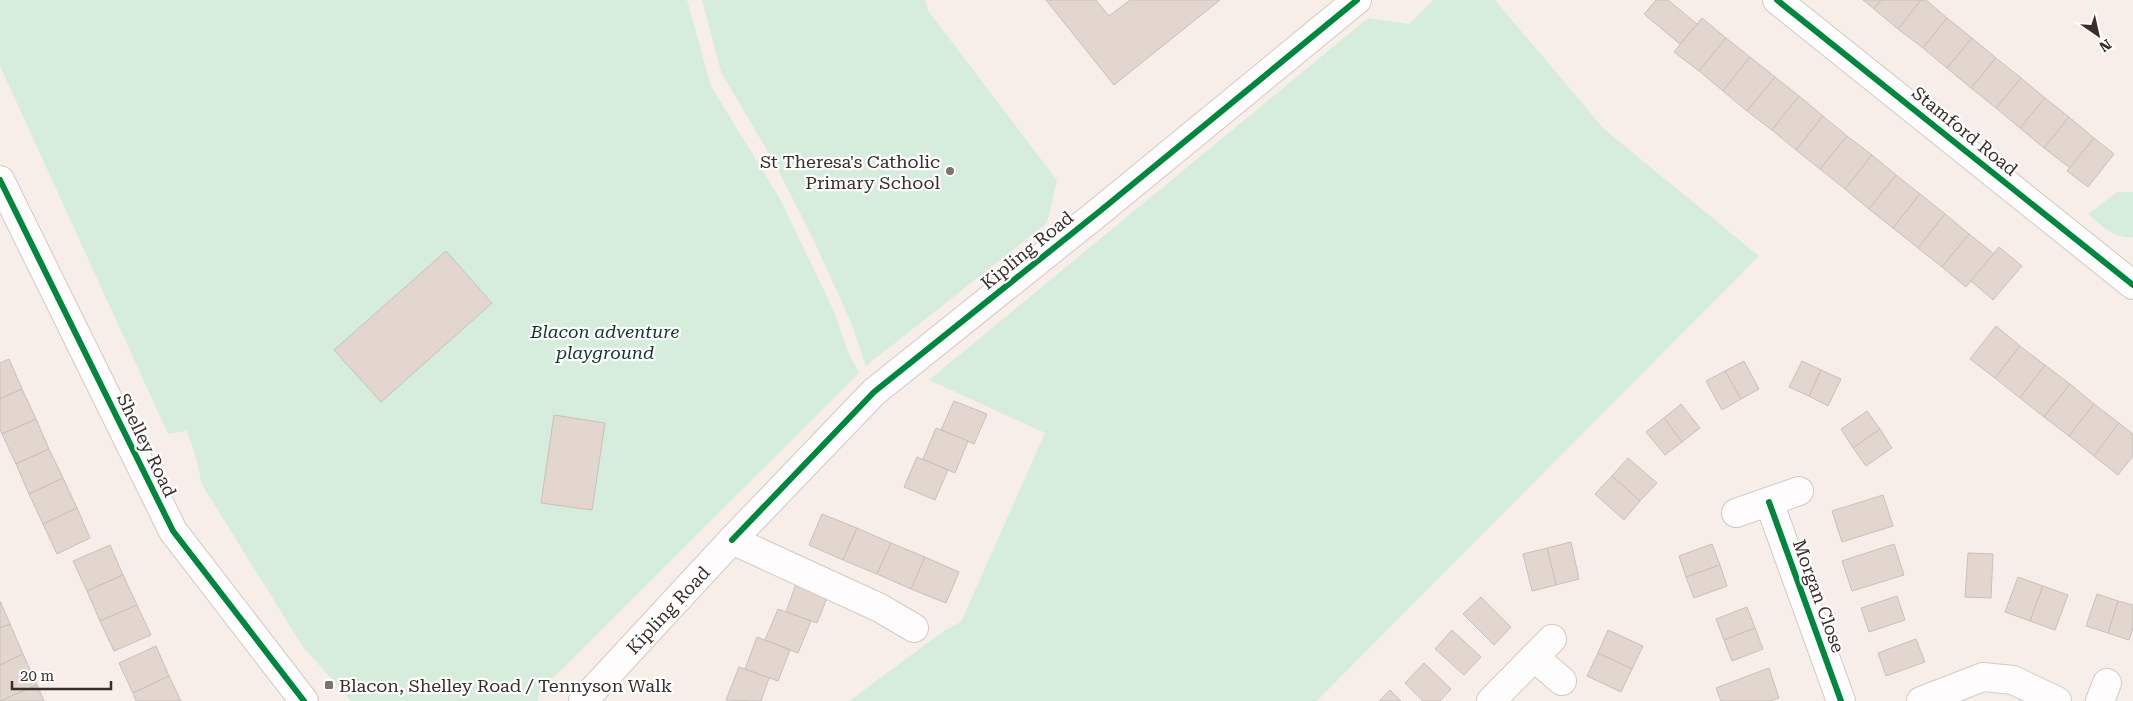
<svg xmlns="http://www.w3.org/2000/svg" width="2133" height="701" viewBox="0 0 2133 701" font-family="'Roboto Serif',serif">
	<rect width="100%" height="100%" fill="#f8eee9"/>
	<g fill="#d6edde">
		<polygon points="0,0 687,0 711,86 780,199 833,309 848,352 859,373 539,692 538,701 351,701 303,647 201,483 198,464 187,431 168,434 0,66"/>
		<polygon points="702,0 925,0 929,12 1057,180 1047,223 866,366 850,320 813,239 775,164 721,72"/>
		<polygon points="1433,0 1495,0 1604,129 1759,256 1317,701 849,701 945,630 961,622 1045,433 929,380 1368,18 1409,24"/>
		<path d="M2117,192H2133V237C2115,240 2101,225 2088,214Z"/>
	</g>
	<g fill="#e3d6cf" stroke="#cac0bb">
		<polygon points="1046,0 1096,0 1109,16 1130,0 1220,0 1114,85"/>
		<polygon points="1656,0 1668,0 1697,24 1680,44 1644,14"/>
		<polygon points="1863,0 1881,0 1874,9"/>
		<polygon points="1881,0 1921,0 1898,29 1874,9"/>
		<polygon points="1921,0 1926,0 1947,18 1923,48 1898,29"/>
		<polygon points="1702,18 1726,38 1699,71 1674,52"/>
		<polygon points="1947,18 1972,38 1947,68 1923,48"/>
		<polygon points="1726,38 1750,57 1723,91 1699,71"/>
		<polygon points="1972,38 1996,58 1971,88 1947,68"/>
		<polygon points="1750,57 1775,77 1747,111 1723,91"/>
		<polygon points="1996,58 2021,78 1996,108 1971,88"/>
		<polygon points="1775,77 1799,96 1772,130 1747,111"/>
		<polygon points="2021,78 2045,98 2020,128 1996,108"/>
		<polygon points="1799,96 1823,116 1796,150 1772,130"/>
		<polygon points="2045,98 2069,117 2044,148 2020,128"/>
		<polygon points="1823,116 1847,136 1820,169 1796,150"/>
		<polygon points="2069,117 2094,138 2070,168 2044,148"/>
		<polygon points="1847,136 1872,155 1845,189 1820,169"/>
		<polygon points="2094,138 2114,154 2088,187 2067,171"/>
		<polygon points="1872,155 1896,175 1869,209 1845,189"/>
		<polygon points="1896,175 1920,194 1893,228 1869,209"/>
		<polygon points="1920,194 1945,214 1918,248 1893,228"/>
		<polygon points="1945,214 1969,234 1942,267 1918,248"/>
		<polygon points="1969,234 1994,254 1966,287 1942,267"/>
		<polygon points="1999,247 2022,266 1993,300 1971,281"/>
		<polygon points="446,251 492,303 381,402 334,350"/>
		<polygon points="1996,326 2020,346 1995,378 1970,359"/>
		<polygon points="2020,346 2045,365 2020,398 1995,378"/>
		<polygon points="9,359 22,389 0,399 0,363"/>
		<polygon points="1744,361 1759,389 1741,399 1725,371"/>
		<polygon points="1802,361 1821,370 1809,396 1789,387"/>
		<polygon points="2045,365 2070,384 2044,417 2020,398"/>
		<polygon points="1821,370 1841,379 1828,406 1809,396"/>
		<polygon points="1725,371 1741,399 1722,410 1706,381"/>
		<polygon points="2070,384 2094,404 2069,436 2044,417"/>
		<polygon points="22,389 36,419 2,434 0,429 0,399"/>
		<polygon points="954,401 987,414 974,444 941,430"/>
		<polygon points="1681,404 1700,428 1682,442 1664,418"/>
		<polygon points="2094,404 2119,423 2094,456 2069,436"/>
		<polygon points="1867,411 1880,429 1853,448 1841,429"/>
		<polygon points="554,415 605,423 592,510 541,503"/>
		<polygon points="1664,418 1682,442 1665,455 1646,432"/>
		<polygon points="36,419 49,449 16,464 2,434"/>
		<polygon points="2119,423 2133,434 2133,456 2118,475 2094,456"/>
		<polygon points="936,428 968,441 955,473 923,459"/>
		<polygon points="1880,429 1892,448 1866,466 1853,448"/>
		<polygon points="49,449 63,478 29,494 16,464"/>
		<polygon points="917,457 948,470 935,500 904,487"/>
		<polygon points="1628,458 1657,483 1640,501 1612,476"/>
		<polygon points="1612,476 1640,501 1624,520 1595,494"/>
		<polygon points="63,478 77,508 43,524 29,494"/>
		<polygon points="1883,495 1893,526 1842,542 1832,511"/>
		<polygon points="77,508 90,538 57,554 43,524"/>
		<polygon points="822,514 857,528 843,560 809,545"/>
		<polygon points="857,528 891,543 877,574 843,560"/>
		<polygon points="1571,542 1579,579 1556,585 1547,548"/>
		<polygon points="891,543 925,557 911,589 877,574"/>
		<polygon points="1712,544 1720,565 1686,577 1679,556"/>
		<polygon points="1894,544 1904,575 1852,591 1842,561"/>
		<polygon points="110,545 123,575 87,591 73,561"/>
		<polygon points="1547,548 1556,585 1532,591 1523,554"/>
		<polygon points="1968,553 1993,554 1991,598 1965,597"/>
		<polygon points="925,557 959,572 946,603 911,589"/>
		<polygon points="1720,565 1727,586 1694,598 1686,577"/>
		<polygon points="123,575 137,605 100,621 87,591"/>
		<polygon points="2018,577 2043,586 2030,621 2005,612"/>
		<polygon points="797,581 829,593 817,623 786,612"/>
		<polygon points="2043,586 2068,595 2055,630 2030,621"/>
		<polygon points="2097,594 2118,601 2108,633 2086,626"/>
		<polygon points="1897,596 1905,620 1869,632 1861,608"/>
		<polygon points="1481,597 1511,627 1494,645 1463,614"/>
		<polygon points="0,601 10,624 0,628"/>
		<polygon points="2118,601 2133,605 2133,628 2129,640 2108,633"/>
		<polygon points="137,605 151,635 114,651 100,621"/>
		<polygon points="1747,607 1755,628 1724,640 1716,619"/>
		<polygon points="778,609 811,621 798,653 765,640"/>
		<polygon points="10,624 23,654 0,665 0,628"/>
		<polygon points="1755,628 1763,649 1732,661 1724,640"/>
		<polygon points="1452,630 1481,657 1464,675 1435,649"/>
		<polygon points="1608,630 1643,646 1632,669 1598,653"/>
		<polygon points="757,637 790,650 778,681 745,669"/>
		<polygon points="1916,639 1925,662 1886,676 1878,653"/>
		<polygon points="156,646 169,676 133,693 119,663"/>
		<polygon points="1598,653 1632,669 1621,692 1587,676"/>
		<polygon points="23,654 37,685 0,701 0,665"/>
		<polygon points="1424,663 1451,689 1440,701 1423,701 1405,683"/>
		<polygon points="739,667 769,678 761,701 726,700"/>
		<polygon points="1769,668 1779,698 1770,701 1721,701 1716,688"/>
		<polygon points="169,676 181,701 136,701 133,693"/>
		<polygon points="37,685 44,701 0,701"/>
		<polygon points="1390,690 1401,701 1379,701"/>
	</g>
	<g fill="none" stroke-linecap="round" stroke-linejoin="round">
		<g stroke="#d4cac4" stroke-width="30">
			<g id="minor">
				<polyline points="1777,0 2133,285"/>
				<polyline points="1769,502 1841,701"/>
				<polyline points="1736,513 1799,491"/>
				<polyline points="732,540 874,392 1100,211 1357,0"/>
				<polyline points="1534,657 1562,681"/>
				<polyline points="583,701 732,540 880,608 914,628"/>
				<polyline points="1491,701 1552,639"/>
				<polyline points="1921,701 1983,677 2013,680 2057,701"/>
				<polyline points="2100,701 2107,683"/>
			</g>
		</g>
		<g stroke="#d4cac4" stroke-width="30">
			<polyline id="tertiary" points="0,180 173,531 304,701"/>
		</g>
		<use href="#minor" stroke="#fefcfc" stroke-width="28"/>
		<use href="#tertiary" stroke="#fefcfc" stroke-width="28"/>
		<g stroke="#fefefe" stroke-width="9">
			<g id="cycleway">
				<polyline points="1777,0 2133,285"/>
				<polyline points="0,180 173,531 304,701"/>
				<polyline points="1769,502 1841,701"/>
				<polyline points="732,540 874,392 1100,211 1357,0"/>
			</g>
		</g>
		<use href="#cycleway" stroke="#00873e" stroke-width="6"/>
	</g>
	<g fill="#7c716c" stroke="#fefefe" stroke-width="2">
		<circle cx="950" cy="171" r="5"/>
		<rect x="324" y="680" width="10" height="10" rx="2.5"/>
	</g>
	<g text-anchor="middle" dominant-baseline="central" stroke-width="4.5" stroke-linejoin="round" paint-order="stroke">
		<g font-size="18" fill="#392e28" stroke="#fefefe">
			<text transform="translate(1965 131) rotate(39)">Stamford Road</text>
			<text transform="translate(1027 250) rotate(-39)">Kipling Road</text>
			<text transform="translate(147 445) rotate(64)">Shelley Road</text>
			<text transform="translate(1819 596) rotate(70)">Morgan Close</text>
			<text transform="translate(668 610) rotate(-47)">Kipling Road</text>
		</g>
		<g font-size="18" fill="#392e28" stroke="#fefefe" text-anchor="end">
			<text x="940" y="161">St Theresa's Catholic<tspan x="940" dy="21">Primary School</tspan></text>
			<text x="339" y="685" text-anchor="start">Blacon, Shelley Road / Tennyson Walk</text>
		</g>
		<g font-size="18" font-style="italic" fill="#103829" stroke="#fefefe">
			<text x="605" y="331">Blacon adventure<tspan x="605" dy="21">playground</tspan></text>
		</g>
	</g>
	<g transform="translate(2098 35) rotate(146)" stroke="#fefefe" stroke-width="4" paint-order="stroke">
	<path d="M0-4L9 19L0 12L-9 19Z" fill="#392e28"/>
	<text y="-8" font-size="14" font-weight="bold" text-anchor="middle" fill="#392e28">N</text>
	</g>
	<path d="M12 681v8h99v-8" fill="none" stroke="#392e28" stroke-width="2.5"/>
	<text x="20" y="681" font-size="15" fill="#392e28" stroke="#fefefe" stroke-width="4" paint-order="stroke">20 m</text>
</svg>
